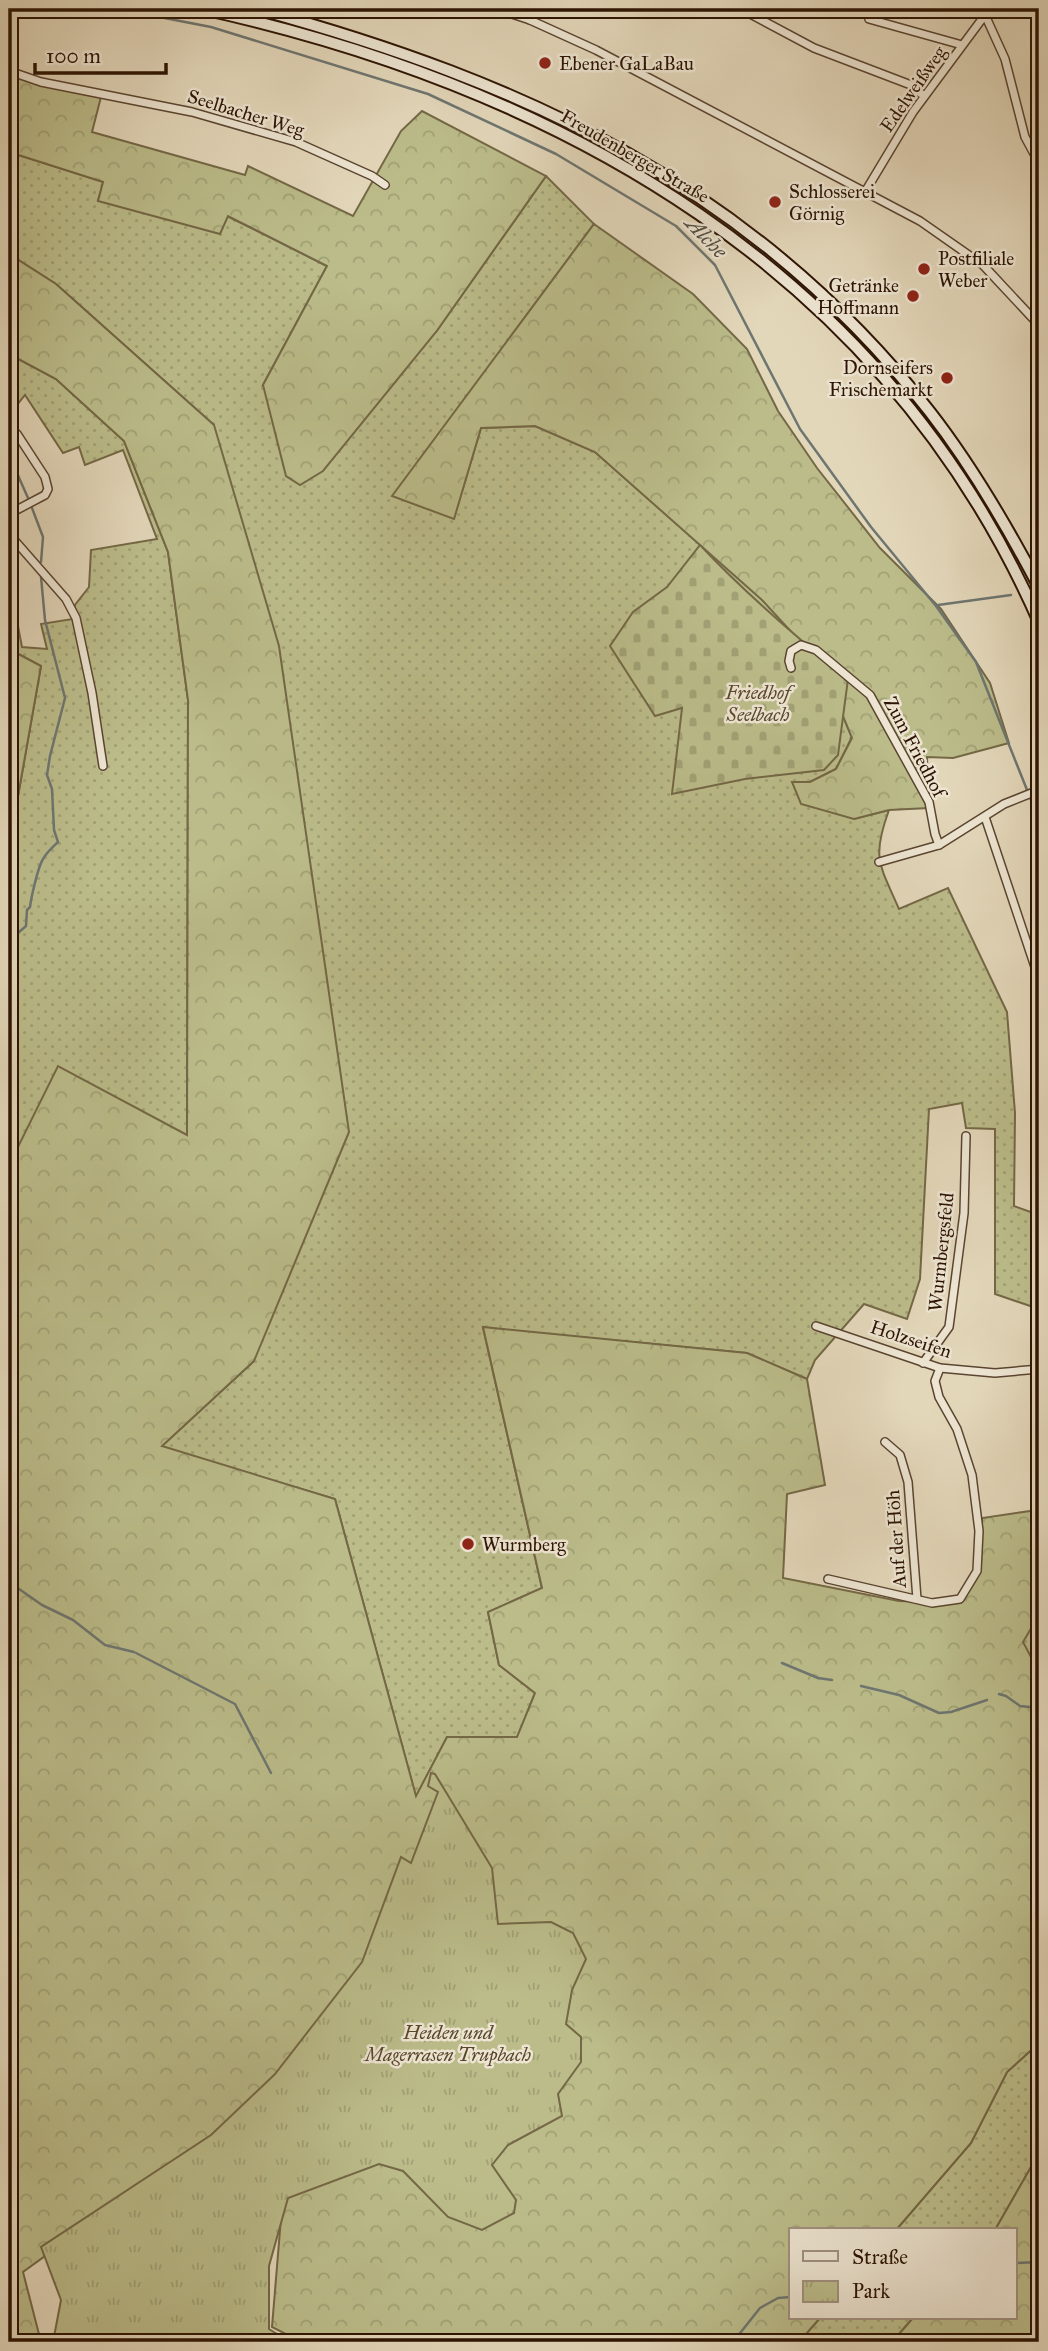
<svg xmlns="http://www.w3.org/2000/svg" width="1048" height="2351" viewBox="0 0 1048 2351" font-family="'IM FELL Great Primer',serif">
	<defs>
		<pattern id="grass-dots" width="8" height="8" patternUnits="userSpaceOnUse" patternTransform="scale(1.75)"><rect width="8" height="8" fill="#bbbc8a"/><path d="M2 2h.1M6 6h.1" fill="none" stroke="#a1a175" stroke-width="1.8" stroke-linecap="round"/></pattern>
		<pattern id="forest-crowns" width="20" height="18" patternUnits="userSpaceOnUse" patternTransform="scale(1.75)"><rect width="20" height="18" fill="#bbbc8a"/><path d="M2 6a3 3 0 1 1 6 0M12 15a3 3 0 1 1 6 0" fill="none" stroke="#a1a175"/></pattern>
		<pattern id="cemetery-stones" width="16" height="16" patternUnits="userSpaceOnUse" patternTransform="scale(1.75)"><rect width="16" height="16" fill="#bbbc8a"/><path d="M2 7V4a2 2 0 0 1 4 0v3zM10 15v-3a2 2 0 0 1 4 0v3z" fill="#a1a175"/></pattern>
		<pattern id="park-tufts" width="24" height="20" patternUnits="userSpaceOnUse" patternTransform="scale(1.75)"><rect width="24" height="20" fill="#bbbc8a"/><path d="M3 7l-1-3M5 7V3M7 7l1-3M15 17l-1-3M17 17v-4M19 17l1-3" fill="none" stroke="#a1a175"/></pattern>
	</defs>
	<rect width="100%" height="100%" fill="#e3d7ba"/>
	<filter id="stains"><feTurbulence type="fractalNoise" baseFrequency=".00286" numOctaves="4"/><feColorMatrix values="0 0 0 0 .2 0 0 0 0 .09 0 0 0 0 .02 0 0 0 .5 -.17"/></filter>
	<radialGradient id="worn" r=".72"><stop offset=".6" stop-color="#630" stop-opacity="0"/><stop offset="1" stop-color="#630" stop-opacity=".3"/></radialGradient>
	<g fill="url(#grass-dots)" stroke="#746846" stroke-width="2">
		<path d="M9,152L104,182L98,200L219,233L227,216L327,266L263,385L436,332L546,176L594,224L393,496L454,518L481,428L535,426L595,452L763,600L798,639L840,709L852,737L836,769L810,782L854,819L889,810C871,859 880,865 899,909L948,888L1007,1012L1015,1113L1014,1206L1039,1215V1309L995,1294V1129L966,1128L962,1103L929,1109L920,1279L907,1319L864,1304L815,1360L807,1379L747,1353L483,1328L542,1588L488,1612L499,1665L535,1693L518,1737H447L416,1797L335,1499L161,1447L254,1361L214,425L56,284L9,254Z"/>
		<polygon points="9,354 56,379 124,441 168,552 188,700 187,1136 9,1165 9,847 41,666 9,649 9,580 22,647 47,649 41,624 73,619 75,605 89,587 91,550 157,539 123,450 85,465 79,447 63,453 25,395 9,415"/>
		<polygon points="1039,1615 1039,1672 1022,1642"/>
		<polygon points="1039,2043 1039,2153 995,2230 896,2230 971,2143 1007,2072"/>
		<polygon points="820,2318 913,2318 892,2342 799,2342"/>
	</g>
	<g fill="url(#forest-crowns)" stroke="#746846" stroke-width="2">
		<polygon points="9,71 102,93 92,132 245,175 248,166 353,216 401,131 422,111 546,176 436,332 323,471 300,485 286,476 263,385 327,266 228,216 220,234 98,201 103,182 9,152"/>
		<polygon points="594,224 693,294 747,349 778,411 817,468 880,548 941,609 990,683 1009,743 953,758 927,757 929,808 889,810 854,819 801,804 792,782 810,782 836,769 852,738 840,709 798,639 762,600 595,452 535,426 481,428 454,519 392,496"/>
		<polygon points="9,254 56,284 214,425 279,646 349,1132 254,1361 162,1446 335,1499 416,1796 447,1737 517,1737 535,1693 499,1665 488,1612 542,1588 483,1327 747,1353 807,1379 825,1485 787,1494 783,1578 899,1601 961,1603 981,1566 982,1518 1030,1511 1039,1504 1039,1615 1023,1642 1039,1672 1039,2043 1007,2072 971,2143 896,2230 791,2230 791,2318 820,2318 799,2342 301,2342 272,2327 282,2206 484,1939 23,2272 41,2342 9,2342 9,1165 58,1066 187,1135 188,700 168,552 124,441 56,379 9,354"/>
		<polygon points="9,649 41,666 9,847"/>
		<polygon points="1039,2153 1039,2342 892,2342 913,2318 1015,2318 1015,2230 995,2230"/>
	</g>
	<path fill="url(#cemetery-stones)" stroke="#746846" stroke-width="2" d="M700,545C746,594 796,637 848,679L838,755L824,770L745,779L672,794L682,708L655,716L610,646L633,612L667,587Z"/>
	<polygon fill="url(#park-tufts)" stroke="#746846" stroke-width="2" points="431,1773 435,1774 492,1868 498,1924 551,1922 573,1933 586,1959 572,1990 566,2024 581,2037 581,2062 558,2094 562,2116 508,2145 492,2165 516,2200 514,2213 482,2230 448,2217 403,2171 379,2164 288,2198 269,2266 269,2329 290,2342 53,2342 61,2300 41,2247 211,2135 275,2074 362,1962 401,1857 411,1863 438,1792 428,1786"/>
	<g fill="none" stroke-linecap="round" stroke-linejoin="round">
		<g stroke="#6e7671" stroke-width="2.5">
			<polyline points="118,9 211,27 428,94 556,154 676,226 715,265 800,429 871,527 936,606 976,662 1039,820"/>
			<polyline points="9,455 28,498"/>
			<polyline points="32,508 43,537 41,562"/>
			<polyline points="938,605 1011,595"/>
			<path d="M9,961L18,933L26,926L27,910L30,907C31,898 38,867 43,859C47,852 53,847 58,842L54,830L52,789L47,775L50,756L65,698L45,620L41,577"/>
			<polyline points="9,1017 13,1048 9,1058"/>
			<polyline points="9,1582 42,1605 73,1620 105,1645 134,1652"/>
			<polyline points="136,1653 235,1704 271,1773"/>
			<polyline points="782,1663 818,1678 832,1680"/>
			<polyline points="861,1686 899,1695 939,1713 951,1712 987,1700"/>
			<polyline points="999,1694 1006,1696 1020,1706 1039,1708"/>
			<polyline points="1016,2263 1039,2262"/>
			<polyline points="659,2335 665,2342"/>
			<polyline points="733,2342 760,2308 778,2298 791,2297"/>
		</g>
		<g stroke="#5a4531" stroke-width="10">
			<g id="street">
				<polyline points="497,9 530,20 596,50 920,221 983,265 1039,325"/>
				<polyline points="741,9 814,48 911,85 924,96"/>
				<polyline points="980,9 985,15 1005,59 1025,137 1039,163"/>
				<polyline points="869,19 962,45"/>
				<polyline points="530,20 535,9"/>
				<polyline points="9,71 41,82 192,112 296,142 372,176 385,185"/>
				<polyline points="865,192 913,112 985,15 993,9"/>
				<polyline points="9,514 45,495 48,489 45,477 17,434"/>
				<polyline points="9,534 66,599 76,618 92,693 103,766"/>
				<polyline points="791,668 789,661 791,651 801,645 816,650 870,695 929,802 935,834 939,845"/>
				<polyline points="985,817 1039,979"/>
				<polyline points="879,862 939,845 1004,804 1039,790"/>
				<polyline points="816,1326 940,1368 995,1373 1039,1369"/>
				<polyline points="923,1363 949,1327 964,1213 966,1136"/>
				<polyline points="885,1442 900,1455 908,1482 917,1599"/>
				<polyline points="828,1579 932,1603 960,1599 977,1571 979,1531 972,1475 957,1429 939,1397 935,1381 940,1368"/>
			</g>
		</g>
		<g stroke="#2d1403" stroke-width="14">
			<g id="secondary">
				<path d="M203,9C564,89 885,271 1039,622"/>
				<path d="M257,9C525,82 755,188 930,412C972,466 1007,526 1039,587"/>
			</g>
		</g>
		<use href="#street" stroke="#ede5d2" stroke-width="7"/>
		<use href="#secondary" stroke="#ede5d2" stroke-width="10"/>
	</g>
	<g fill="#8f2418" stroke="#ede5d2" stroke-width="2.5">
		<circle cx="545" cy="63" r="7"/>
		<circle cx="775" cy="202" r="7"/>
		<circle cx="924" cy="269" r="7"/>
		<circle cx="913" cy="296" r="7"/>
		<circle cx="947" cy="378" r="7"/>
		<circle cx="468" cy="1544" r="7"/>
	</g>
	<g text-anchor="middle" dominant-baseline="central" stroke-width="5" stroke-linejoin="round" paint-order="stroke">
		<g font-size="19" fill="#2d1403" stroke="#ede5d2" text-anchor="start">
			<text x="559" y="63">Ebener GaLaBau</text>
			<text x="789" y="191">Schlosserei<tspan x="789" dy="22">Görnig</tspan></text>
			<text x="938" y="258">Postfiliale<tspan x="938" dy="22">Weber</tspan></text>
			<text x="899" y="285" text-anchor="end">Getränke<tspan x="899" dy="22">Hoffmann</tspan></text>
			<text x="933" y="367" text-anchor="end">Dornseifers<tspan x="933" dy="22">Frischemarkt</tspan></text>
			<text x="482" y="1544">Wurmberg</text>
		</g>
		<g font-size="19" fill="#2d1403" stroke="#ede5d2">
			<text transform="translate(913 89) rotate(-55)">Edelweißweg</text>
			<text transform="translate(246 113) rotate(17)">Seelbacher Weg</text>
			<text transform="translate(635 156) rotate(30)">Freudenberger Straße</text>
			<text transform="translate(915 747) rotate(62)">Zum Friedhof</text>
			<text transform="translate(941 1252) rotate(-84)">Wurmbergsfeld</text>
			<text transform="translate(911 1339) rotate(18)">Holzseifen</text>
			<text transform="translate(896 1539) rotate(-94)">Auf der Höh</text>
		</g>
		<g font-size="19" font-style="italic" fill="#58462c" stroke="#ede5d2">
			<text x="758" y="692">Friedhof<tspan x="758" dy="22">Seelbach</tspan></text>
			<text x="448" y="2032">Heiden und<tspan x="448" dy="22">Magerrasen Trupbach</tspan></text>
		</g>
		<g font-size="21" font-style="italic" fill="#534d43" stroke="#ede5d2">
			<text transform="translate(706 237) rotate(46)">Alche</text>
		</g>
	</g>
	<rect width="1048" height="2351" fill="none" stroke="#e3d7ba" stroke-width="35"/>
	<rect x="10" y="10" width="1027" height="2330" fill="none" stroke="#2d1403" stroke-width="3.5"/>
	<rect x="18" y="18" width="1013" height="2316" fill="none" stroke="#2d1403" stroke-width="2"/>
	<rect x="789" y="2228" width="228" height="91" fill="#ede5d2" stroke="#a0917f" stroke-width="2"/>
	<rect x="803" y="2251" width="35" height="10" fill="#ede5d2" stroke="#a0917f" stroke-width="2"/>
	<text x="852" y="2264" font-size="21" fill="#2d1403">Straße</text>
	<rect x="803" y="2281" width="35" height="21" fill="url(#park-tufts)" stroke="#a0917f" stroke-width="2"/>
	<text x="852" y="2298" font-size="21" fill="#2d1403">Park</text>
	<path d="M35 63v10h131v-10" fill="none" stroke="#2d1403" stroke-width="3.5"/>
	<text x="46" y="63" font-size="21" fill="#2d1403" stroke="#ede5d2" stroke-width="5" paint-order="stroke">100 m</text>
	<rect width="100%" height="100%" filter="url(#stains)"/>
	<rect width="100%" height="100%" fill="url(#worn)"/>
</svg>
